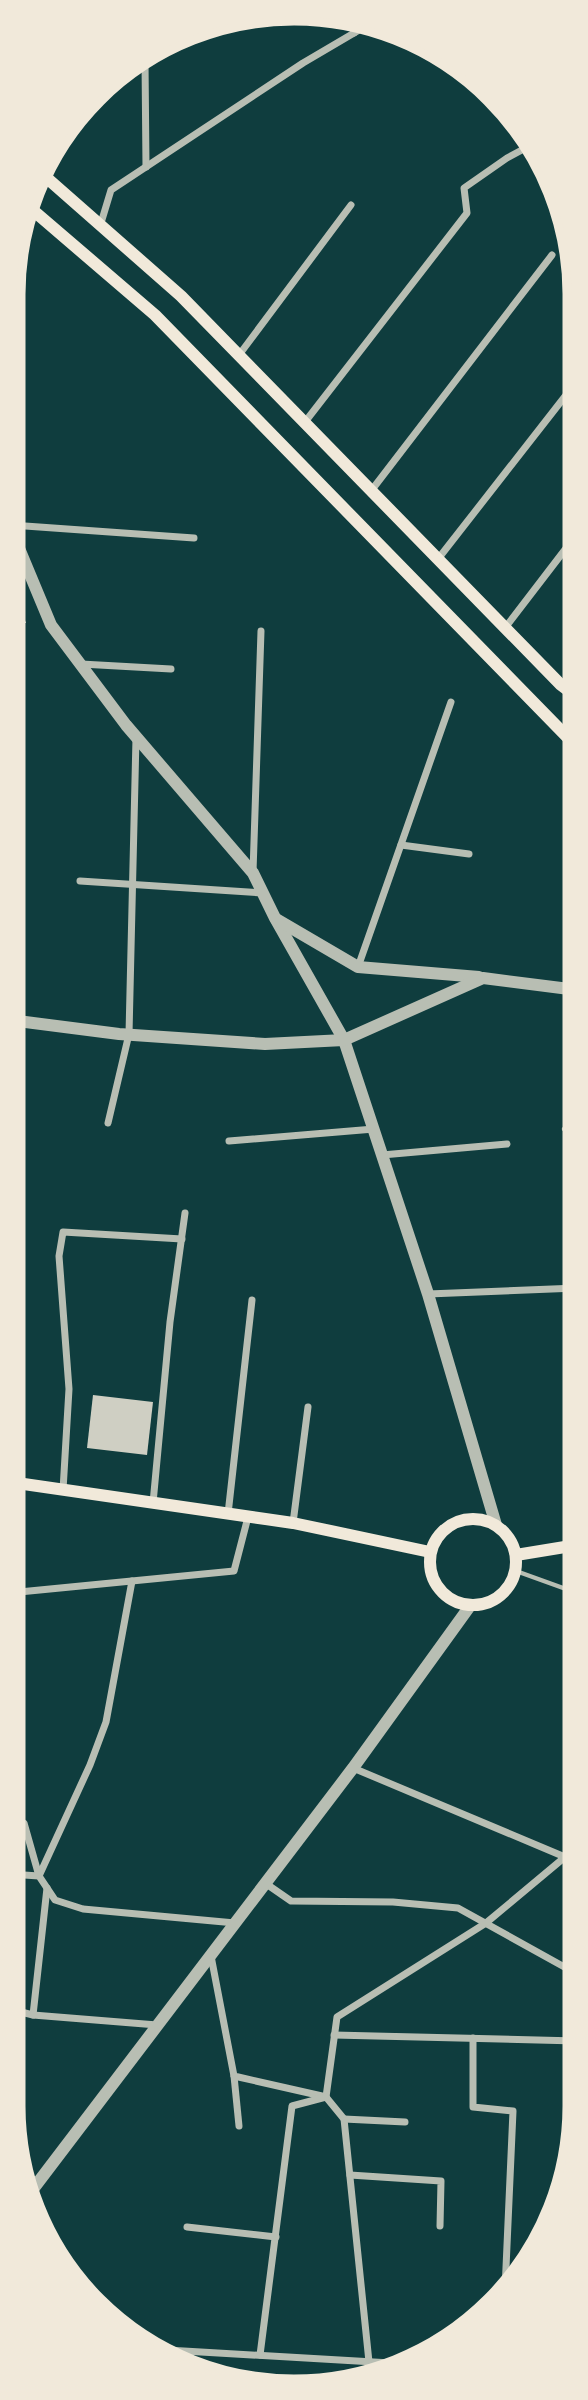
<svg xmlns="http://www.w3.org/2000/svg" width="588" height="2400" viewBox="0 0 588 2400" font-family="Ubuntu,sans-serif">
	<rect width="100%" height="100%" fill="#0f3d3e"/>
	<g fill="#cfcfc3">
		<polygon points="11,593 15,593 26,623 11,623"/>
		<polygon points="93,1395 153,1402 147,1455 87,1448"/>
	</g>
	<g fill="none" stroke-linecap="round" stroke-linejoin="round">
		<g stroke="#b8beb3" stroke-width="4.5">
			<polyline points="564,1129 577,1131"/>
			<polyline points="516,1571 577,1593"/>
		</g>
		<g stroke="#b8beb3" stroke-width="7">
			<polyline points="352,17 354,33"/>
			<polyline points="145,61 146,167"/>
			<polyline points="101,223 111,190 303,63 371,23"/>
			<polyline points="239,355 351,205"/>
			<polyline points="305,422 467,213 464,188 507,158 533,144"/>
			<polyline points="371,491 552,255"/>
			<polyline points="11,525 194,538"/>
			<polyline points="438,559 577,381"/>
			<polyline points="505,628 577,534"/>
			<polyline points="81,664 171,669"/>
			<polyline points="401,845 469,854"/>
			<polyline points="253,872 261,631"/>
			<polyline points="80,881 263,893"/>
			<polyline points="358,967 451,702"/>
			<polyline points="108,1123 129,1034 136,738"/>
			<polyline points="229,1141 374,1129"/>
			<polyline points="382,1155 507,1144"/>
			<polyline points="10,1293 10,1315"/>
			<polyline points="428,1294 577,1288"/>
			<polyline points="63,1490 69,1389 59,1256 63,1232 182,1239"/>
			<polyline points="153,1503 170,1322 185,1213"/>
			<polyline points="228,1514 252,1300"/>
			<polyline points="293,1523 308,1407"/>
			<polyline points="9,1593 234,1571 248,1517"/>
			<polyline points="353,1768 565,1857 577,1859"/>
			<polyline points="9,1818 24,1823 39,1876"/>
			<polyline points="9,1874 39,1876 55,1900 83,1909 235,1923"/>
			<polyline points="39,1876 90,1765 106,1722 132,1581"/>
			<polyline points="265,1883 291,1901 393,1902 458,1908 577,1974"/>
			<polyline points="211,1956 234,2076 322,2096"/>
			<polyline points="9,2009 33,2015 157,2025"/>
			<polyline points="33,2015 47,1888"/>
			<polyline points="334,2035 577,2041"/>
			<polyline points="473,2038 473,2107 513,2111 505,2290"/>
			<polyline points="234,2076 239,2126"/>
			<polyline points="326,2097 337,2017 486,1923 565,1857"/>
			<polyline points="326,2097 344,2119 369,2362"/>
			<polyline points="344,2119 405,2122"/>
			<polyline points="350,2175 441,2181 440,2226"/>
			<polyline points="187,2227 276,2237"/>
			<polyline points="150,2349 408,2364"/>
			<polyline points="260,2355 292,2106 326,2097"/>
		</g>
		<g stroke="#b8beb3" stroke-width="12">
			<polyline points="11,529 51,625 126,725 253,873 275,918 344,1040 428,1294 496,1525"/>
			<polyline points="276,919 358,967 479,977"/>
			<polyline points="10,1020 119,1034 265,1044 344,1040 483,978 577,990"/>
			<polyline points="27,2197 353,1768 470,1606"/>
		</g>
		<g stroke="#f1e9da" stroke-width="12">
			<polyline points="40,172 181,296 561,685 577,697"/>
			<polyline points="28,206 155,315 577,747"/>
			<polyline points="10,1482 293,1523 430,1552"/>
			<circle cx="473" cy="1562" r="43"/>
			<polyline points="516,1555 577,1545"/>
		</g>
	</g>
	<path d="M0 0H588V2400H0ZM294 21H294A273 273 0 0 1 567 294V2106A273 273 0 0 1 294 2379H294A273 273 0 0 1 21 2106V294A273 273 0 0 1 294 21Z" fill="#f1e9da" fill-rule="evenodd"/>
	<path fill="none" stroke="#f1e9da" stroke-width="9" d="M294 21H294A273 273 0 0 1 567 294V2106A273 273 0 0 1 294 2379H294A273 273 0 0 1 21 2106V294A273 273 0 0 1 294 21Z"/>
</svg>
